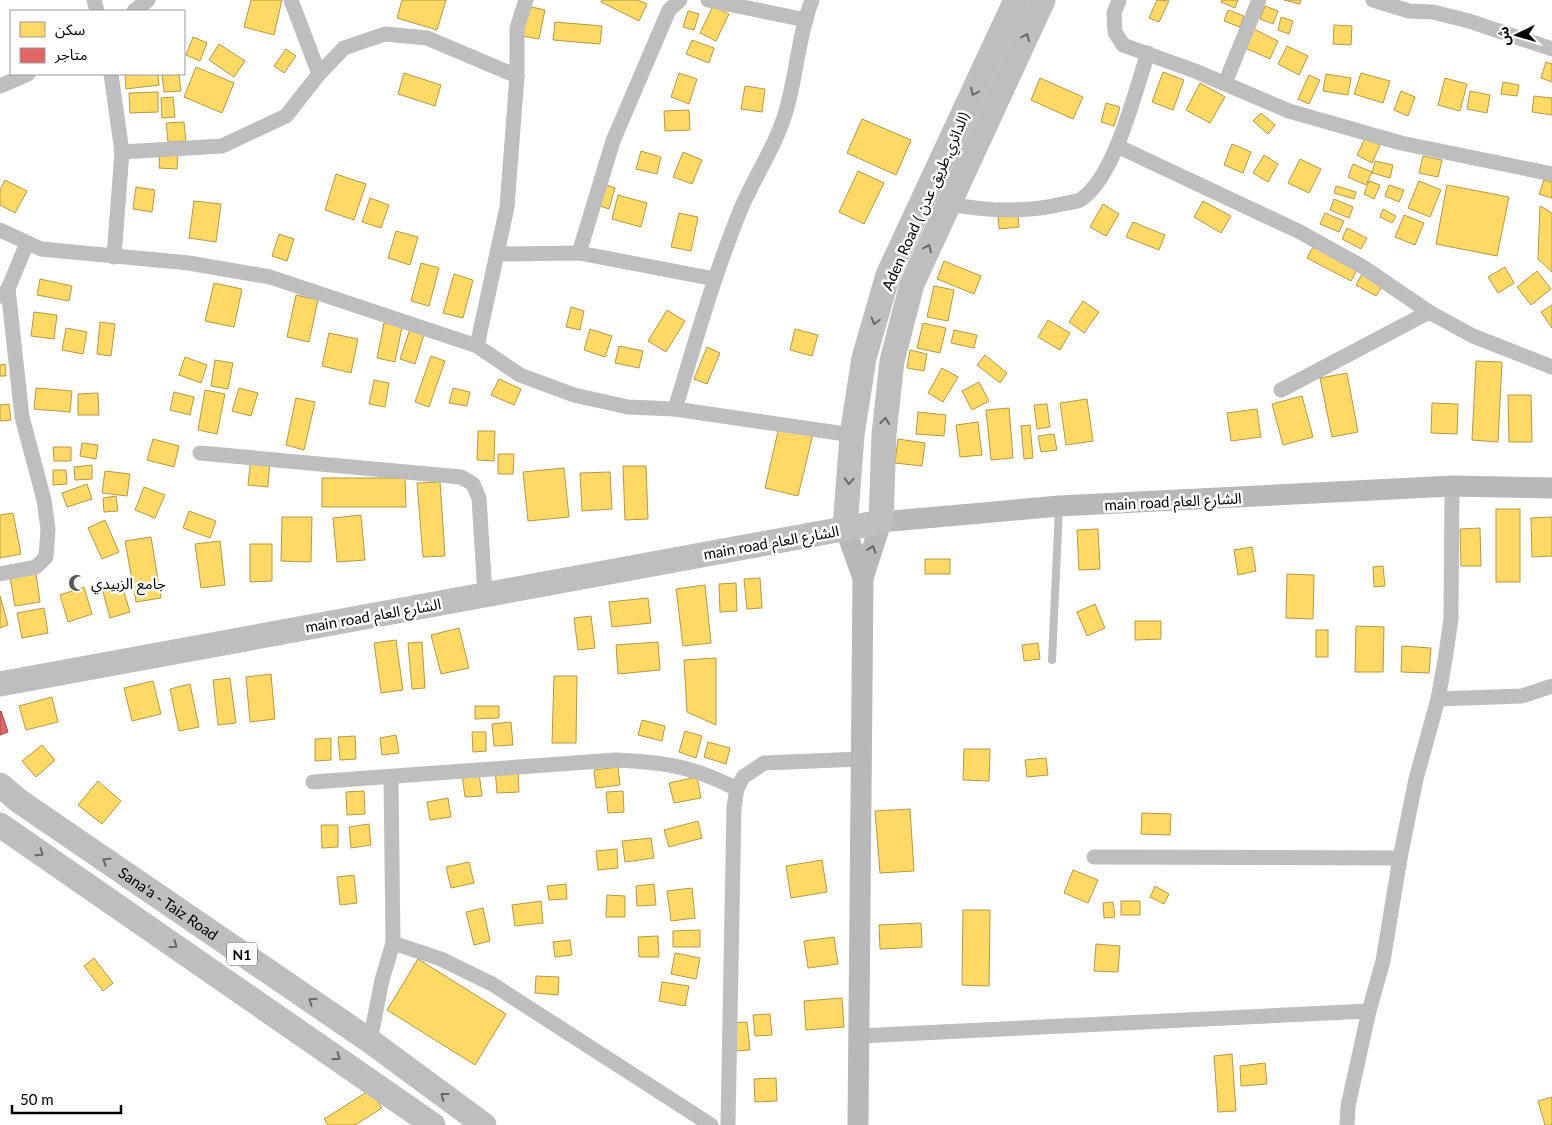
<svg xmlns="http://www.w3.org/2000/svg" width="1552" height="1125" viewBox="0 0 1552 1125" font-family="Lato,'Noto Sans Arabic',sans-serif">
	<rect width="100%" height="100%" fill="#fff"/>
	<g fill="#ffd966" stroke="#b29847">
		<polygon points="251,0 282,0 274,35 244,27"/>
		<polygon points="402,0 446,0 437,30 397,18"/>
		<polygon points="602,0 638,0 647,4 639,21 601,2"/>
		<polygon points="1157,0 1169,1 1159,22 1149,18"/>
		<polygon points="1222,0 1238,0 1235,8 1221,2"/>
		<polygon points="1284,0 1301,0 1300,4"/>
		<polygon points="527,6 545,10 539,39 521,36"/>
		<polygon points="713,6 729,14 716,41 700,33"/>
		<polygon points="1265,6 1278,11 1273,24 1260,19"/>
		<polygon points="1228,10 1244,16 1240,27 1224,21"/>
		<polygon points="688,11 699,14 694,30 683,27"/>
		<polygon points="1281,17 1293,21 1289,34 1278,30"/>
		<polygon points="555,22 602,26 600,44 553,40"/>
		<polygon points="1334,25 1352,26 1351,45 1333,44"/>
		<polygon points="1252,28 1278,41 1270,59 1243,47"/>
		<polygon points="193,37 207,43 200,61 186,55"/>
		<polygon points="692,40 714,48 709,63 686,54"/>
		<polygon points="219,44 245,61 234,77 209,60"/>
		<polygon points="1287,46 1308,56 1299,75 1278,64"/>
		<polygon points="286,49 296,56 284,73 274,66"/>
		<polygon points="1546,62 1552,64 1552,82 1541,78"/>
		<polygon points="196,67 234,83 222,113 184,97"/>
		<polygon points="1163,72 1184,80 1173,110 1152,102"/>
		<polygon points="404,73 441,85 435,106 398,94"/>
		<polygon points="679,73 697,79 689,104 671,97"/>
		<polygon points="1361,73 1390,81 1383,103 1354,94"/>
		<polygon points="125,74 158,74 159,85 126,89"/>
		<polygon points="162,74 179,74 181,91 164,92"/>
		<polygon points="1326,74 1351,78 1348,95 1323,91"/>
		<polygon points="1309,75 1320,80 1309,104 1298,99"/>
		<polygon points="1040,78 1083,97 1073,119 1031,100"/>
		<polygon points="1445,78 1467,84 1460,111 1438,105"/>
		<polygon points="1503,82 1519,85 1517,96 1501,94"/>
		<polygon points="1200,83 1225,97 1210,123 1186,110"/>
		<polygon points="745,86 765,89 762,112 741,109"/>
		<polygon points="1401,91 1415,97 1408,116 1394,110"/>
		<polygon points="1470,91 1490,95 1487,113 1467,109"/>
		<polygon points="158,92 158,112 130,113 129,93"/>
		<polygon points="1534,96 1552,98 1552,115 1532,112"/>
		<polygon points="173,97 175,117 162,118 161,98"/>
		<polygon points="1106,103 1120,107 1114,126 1101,122"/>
		<polygon points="689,110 690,130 665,131 664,111"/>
		<polygon points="1261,113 1275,125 1268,134 1253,121"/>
		<polygon points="862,119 911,140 896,175 847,153"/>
		<polygon points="184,122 186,141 168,142 166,123"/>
		<polygon points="1365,138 1380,145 1372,163 1357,155"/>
		<polygon points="1232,144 1251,152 1243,173 1224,165"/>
		<polygon points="160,150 178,151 177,169 159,168"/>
		<polygon points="641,151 661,157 657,174 636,169"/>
		<polygon points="683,152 702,160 692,184 673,177"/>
		<polygon points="1264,155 1278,164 1268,182 1253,173"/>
		<polygon points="1423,156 1442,160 1438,177 1419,173"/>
		<polygon points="1300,159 1321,169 1309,193 1288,183"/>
		<polygon points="1375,161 1393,165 1390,178 1372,173"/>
		<polygon points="1353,164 1372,172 1366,185 1348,177"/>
		<polygon points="858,171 884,183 864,224 839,212"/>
		<polygon points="336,174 366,184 354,220 325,210"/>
		<polygon points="5,180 27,191 15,213 0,205 0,190"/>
		<polygon points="1544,180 1552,182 1552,198 1539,194"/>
		<polygon points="1369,181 1380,185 1374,199 1364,194"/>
		<polygon points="1419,181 1441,190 1430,217 1408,208"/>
		<polygon points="604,184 615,188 609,209 597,205"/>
		<polygon points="1389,185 1404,190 1399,202 1385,196"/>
		<polygon points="1447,185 1509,197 1497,256 1436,244"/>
		<polygon points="1336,186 1356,192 1354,199 1334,193"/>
		<polygon points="136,187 155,190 152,212 133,209"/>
		<polygon points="618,195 647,203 641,227 612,219"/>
		<polygon points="370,198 389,205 381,228 362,222"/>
		<polygon points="1334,199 1353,207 1349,218 1330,210"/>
		<polygon points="194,201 221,204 216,242 189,238"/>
		<polygon points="1203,201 1231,216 1221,233 1194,217"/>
		<polygon points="1103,204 1119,214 1106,236 1090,227"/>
		<polygon points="1540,206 1552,213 1552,272 1538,259"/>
		<polygon points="1383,209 1396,216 1392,223 1380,217"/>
		<polygon points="679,213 698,217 691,251 671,247"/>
		<polygon points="1325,213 1344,221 1339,232 1320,224"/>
		<polygon points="1018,214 1019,227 999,229 998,217"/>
		<polygon points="1404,215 1424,223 1415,245 1395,237"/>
		<polygon points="1133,222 1165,235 1159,250 1126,237"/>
		<polygon points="1347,228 1367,238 1361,249 1342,239"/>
		<polygon points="396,231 418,237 410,265 388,258"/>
		<polygon points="279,234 294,239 287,261 272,256"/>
		<polygon points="1314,245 1358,268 1351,281 1307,258"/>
		<polygon points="944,261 981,276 974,294 937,279"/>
		<polygon points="421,263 439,268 429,306 411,301"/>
		<polygon points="1505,267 1514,283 1498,293 1488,277"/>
		<polygon points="1537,271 1551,289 1531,305 1517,287"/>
		<polygon points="454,274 473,280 463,318 443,313"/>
		<polygon points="1362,274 1383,285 1376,296 1356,285"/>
		<polygon points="40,279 72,286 69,301 37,295"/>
		<polygon points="214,283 242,289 234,327 205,321"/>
		<polygon points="934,286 954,290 948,321 927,317"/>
		<polygon points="296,295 318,300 309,342 287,337"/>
		<polygon points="1083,301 1099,312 1084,333 1069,322"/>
		<polygon points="1552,305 1552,328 1541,312"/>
		<polygon points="571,307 584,311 580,330 566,327"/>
		<polygon points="667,310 685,321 666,352 648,341"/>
		<polygon points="34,312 57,315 54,339 31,336"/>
		<polygon points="1048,320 1070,333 1060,350 1038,337"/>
		<polygon points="100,322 115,324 111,356 97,354"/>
		<polygon points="384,323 402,327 395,362 377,358"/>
		<polygon points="923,323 946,328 940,353 917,348"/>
		<polygon points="411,326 425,331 415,364 400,359"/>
		<polygon points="66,328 87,332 83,354 62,350"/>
		<polygon points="590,329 612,336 605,357 584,350"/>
		<polygon points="795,329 818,335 812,356 790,350"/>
		<polygon points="954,330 977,335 974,348 951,343"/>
		<polygon points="329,333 358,339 351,373 322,366"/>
		<polygon points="619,346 643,351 639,368 615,363"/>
		<polygon points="707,347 720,353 707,384 694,379"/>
		<polygon points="910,350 927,354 924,371 907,368"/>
		<polygon points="985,355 1007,373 1000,383 977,365"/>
		<polygon points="431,356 445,361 429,407 415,402"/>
		<polygon points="185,357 207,365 201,383 179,375"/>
		<polygon points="215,360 233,363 228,389 211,386"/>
		<polygon points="1476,361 1502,362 1498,442 1472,440"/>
		<polygon points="5,364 6,376 0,376 0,365"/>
		<polygon points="942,368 958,377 943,402 928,393"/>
		<polygon points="1347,373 1358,432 1332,437 1320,378"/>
		<polygon points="499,379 521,389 514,405 491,395"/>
		<polygon points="374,380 389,383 385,407 369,404"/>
		<polygon points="979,382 989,401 972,410 962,391"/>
		<polygon points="36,388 72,391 70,412 34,409"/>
		<polygon points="239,388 258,393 251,416 232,411"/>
		<polygon points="453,388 470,392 467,406 449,403"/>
		<polygon points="205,390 225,394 217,434 198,430"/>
		<polygon points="174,392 194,397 190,415 170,410"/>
		<polygon points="98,393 99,415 78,415 78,394"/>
		<polygon points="1508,395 1531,395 1532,442 1509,442"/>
		<polygon points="1302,396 1313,437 1283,445 1272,404"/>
		<polygon points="296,398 315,402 304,450 286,445"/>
		<polygon points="1087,399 1093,441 1066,445 1060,403"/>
		<polygon points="1432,403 1458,404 1457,434 1431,433"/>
		<polygon points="9,404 11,420 0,421 0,405"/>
		<polygon points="1047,404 1050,427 1037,429 1034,405"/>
		<polygon points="1009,408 1013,458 991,460 986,410"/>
		<polygon points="1257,409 1261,437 1231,441 1227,413"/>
		<polygon points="918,412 946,415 944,436 916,434"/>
		<polygon points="978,422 982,455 960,457 956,425"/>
		<polygon points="1030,425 1033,458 1024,459 1021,426"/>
		<polygon points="779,427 813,434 798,496 765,488"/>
		<polygon points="478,431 495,431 494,461 477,460"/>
		<polygon points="1054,434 1057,450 1041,452 1038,436"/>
		<polygon points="153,439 179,446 174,467 147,460"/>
		<polygon points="898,439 925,443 922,466 895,463"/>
		<polygon points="82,443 98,445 96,459 80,456"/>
		<polygon points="53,447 71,447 71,461 54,461"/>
		<polygon points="498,454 514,454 513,474 498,474"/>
		<polygon points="251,457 270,459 268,487 248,485"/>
		<polygon points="92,465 92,479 75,480 74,467"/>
		<polygon points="623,466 646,466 648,519 625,520"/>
		<polygon points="564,468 569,517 528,521 523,472"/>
		<polygon points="53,470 66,470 67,484 53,485"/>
		<polygon points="105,471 130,474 127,496 102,493"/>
		<polygon points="610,472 612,509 582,511 580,473"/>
		<polygon points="322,478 405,478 406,507 322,507"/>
		<polygon points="440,482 445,556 423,557 417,483"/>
		<polygon points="87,484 92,499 67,507 62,493"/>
		<polygon points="144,487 165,495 155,518 135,510"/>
		<polygon points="116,496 118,511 104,512 103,498"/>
		<rect x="1496" y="509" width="24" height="73"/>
		<polygon points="189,511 216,521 210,538 183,528"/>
		<polygon points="13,513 21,554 0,558 0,515"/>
		<polygon points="361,515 365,560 337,562 333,518"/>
		<polygon points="282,517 312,517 311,562 281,561"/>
		<polygon points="1552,517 1552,556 1532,557 1531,518"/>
		<polygon points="105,520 119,552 102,559 88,528"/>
		<polygon points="1480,528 1481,566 1461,566 1460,529"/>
		<polygon points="1098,529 1100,569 1079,570 1077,530"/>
		<polygon points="151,537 161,598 136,602 125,541"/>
		<polygon points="220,541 225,585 201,588 195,544"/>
		<polygon points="250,544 272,544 272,581 250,582"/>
		<polygon points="1252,547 1256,571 1238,575 1234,550"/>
		<rect x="925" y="559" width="25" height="15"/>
		<polygon points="1383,566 1385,586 1374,587 1373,567"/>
		<polygon points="36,574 40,602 15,606 10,578"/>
		<polygon points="1287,574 1314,575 1313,619 1286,618"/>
		<polygon points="760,578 762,608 747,609 744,579"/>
		<polygon points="121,582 130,612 110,618 102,588"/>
		<polygon points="736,583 737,611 720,612 719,584"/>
		<polygon points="705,585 711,643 683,646 676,589"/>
		<polygon points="84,587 92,614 68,622 60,595"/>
		<polygon points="0,596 8,625 0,628"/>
		<polygon points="648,598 651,623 612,627 609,602"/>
		<polygon points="1095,604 1105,628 1087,636 1077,612"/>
		<polygon points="44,608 48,633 22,638 17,613"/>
		<polygon points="591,616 595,648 578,650 574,618"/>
		<polygon points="1135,621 1161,621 1161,639 1135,640"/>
		<polygon points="1356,626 1384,627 1383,672 1355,672"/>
		<polygon points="459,628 469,668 441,674 431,635"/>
		<rect x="1316" y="630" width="12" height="27"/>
		<polygon points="396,640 403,690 381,693 374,643"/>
		<polygon points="422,642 425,688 412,689 408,643"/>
		<polygon points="658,642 660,670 618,674 616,645"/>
		<polygon points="1038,643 1040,659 1024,661 1022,645"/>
		<polygon points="1402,646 1431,648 1429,673 1401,672"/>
		<polygon points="716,658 716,725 687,712 684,660"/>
		<polygon points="271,674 275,719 250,722 246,677"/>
		<polygon points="554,676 577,676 576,743 552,743"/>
		<polygon points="230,678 236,723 218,725 213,680"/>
		<polygon points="153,681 161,714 132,721 124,688"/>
		<polygon points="190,684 199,727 179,731 170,689"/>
		<polygon points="52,697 58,722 26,730 19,706"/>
		<polygon points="475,706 499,706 499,718 475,719"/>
		<polygon points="642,720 665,726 662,741 638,735"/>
		<polygon points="511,722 513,745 494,746 492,724"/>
		<polygon points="685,731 702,736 696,758 679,752"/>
		<polygon points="472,732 486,732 486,751 473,752"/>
		<polygon points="396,735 399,753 382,755 380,738"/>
		<polygon points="355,736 356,759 340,760 338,737"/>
		<polygon points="331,738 331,760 315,761 315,739"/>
		<polygon points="708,742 730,748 726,764 704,757"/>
		<polygon points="42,745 55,760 36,777 22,761"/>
		<polygon points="964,749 990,749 989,781 963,780"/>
		<polygon points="1046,758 1048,775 1027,777 1025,760"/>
		<polygon points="618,767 620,785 596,788 594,770"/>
		<polygon points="518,768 519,792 497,793 495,769"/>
		<polygon points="479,773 482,796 465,797 462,775"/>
		<polygon points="697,777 701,798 674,803 669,783"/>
		<polygon points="98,781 121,801 102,824 78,805"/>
		<polygon points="364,791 365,814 347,815 346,792"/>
		<polygon points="623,791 624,812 608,813 606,792"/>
		<polygon points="448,798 451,817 430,820 427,802"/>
		<polygon points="910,809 914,871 880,873 875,811"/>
		<polygon points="1142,813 1171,814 1170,835 1141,834"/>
		<polygon points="698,821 702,838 669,847 664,830"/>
		<polygon points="369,824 371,845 351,848 349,827"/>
		<polygon points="321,825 338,825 338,847 322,848"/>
		<polygon points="651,838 654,858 625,862 622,841"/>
		<polygon points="617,849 618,868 598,870 596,851"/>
		<polygon points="822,860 827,892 791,898 786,866"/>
		<polygon points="469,862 474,883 451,888 446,867"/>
		<polygon points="1073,870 1098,880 1088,903 1064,893"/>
		<polygon points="354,875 357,903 340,905 337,877"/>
		<polygon points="566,884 567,899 549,900 547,886"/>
		<polygon points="654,884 656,905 637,906 636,886"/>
		<polygon points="1155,886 1169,894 1164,904 1150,897"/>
		<polygon points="692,888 695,918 671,921 667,891"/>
		<polygon points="607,895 625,896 625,917 606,917"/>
		<polygon points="541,901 543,923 515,926 512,905"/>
		<rect x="1121" y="901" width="19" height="14"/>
		<polygon points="1113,902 1115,917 1104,918 1103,903"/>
		<polygon points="483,908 490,941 474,945 466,912"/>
		<polygon points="963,910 990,910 989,986 962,985"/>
		<polygon points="921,923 922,947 880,949 879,925"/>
		<polygon points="700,930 700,947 673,947 673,931"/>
		<polygon points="658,936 659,957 639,957 638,937"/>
		<polygon points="834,937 838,964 808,968 804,941"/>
		<polygon points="570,940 572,955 555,957 553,942"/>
		<polygon points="1096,944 1120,946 1118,972 1094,971"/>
		<polygon points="675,953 700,958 696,979 671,974"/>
		<polygon points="94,958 113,983 103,991 84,966"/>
		<polygon points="418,959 506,1014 475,1065 387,1010"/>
		<polygon points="536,976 559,977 558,995 535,993"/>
		<polygon points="662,982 689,986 685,1006 659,1001"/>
		<polygon points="842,998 844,1027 806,1030 804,1001"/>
		<polygon points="770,1014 772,1035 755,1036 753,1015"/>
		<polygon points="747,1022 750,1050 734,1051 732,1023"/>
		<polygon points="1232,1054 1236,1111 1218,1112 1214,1056"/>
		<polygon points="1265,1063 1267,1084 1241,1086 1240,1066"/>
		<polygon points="776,1078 777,1101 755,1102 754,1079"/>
		<polygon points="370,1090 382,1108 355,1125 328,1125 324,1119"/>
		<polygon points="1552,1097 1552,1125 1545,1125 1538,1101"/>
	</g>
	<polygon fill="#e06666" stroke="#9d4747" points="1,711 8,732 0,735 0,712"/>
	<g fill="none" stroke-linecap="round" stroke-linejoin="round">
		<polyline stroke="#bebebe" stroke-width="8" points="1052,660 1059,508"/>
		<g stroke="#bebebe" stroke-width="15">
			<polyline points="94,0 97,11"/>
			<polyline points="291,0 319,74"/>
			<polyline points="708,0 806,20"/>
			<polyline points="1119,0 1114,13 1115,32 1123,45 1195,71 1289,111 1401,143 1552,174"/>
			<polyline points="1373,0 1409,11 1433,12 1469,21 1552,49"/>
			<polyline points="134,11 148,0"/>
			<polyline points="111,74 122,152 114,257"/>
			<polyline points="1225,83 1259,0"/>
			<polyline points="0,86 28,74"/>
			<polyline points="1117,146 1300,232 1363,267 1429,312 1473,336 1552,367"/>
			<polyline points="122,152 222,146 286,116 319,74 344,48 385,34 427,38 517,76"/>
			<path d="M949,204C986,211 1024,213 1062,204C1067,203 1075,202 1080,200C1115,178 1135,91 1148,53"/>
			<polyline points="0,230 41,249 189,263 270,277 477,346 520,375 574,395 628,407 675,409 852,435"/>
			<polyline points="579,253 613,141 669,10 680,0"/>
			<polyline points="498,254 579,253 715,279"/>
			<polyline points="2,296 8,289 27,243"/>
			<polyline points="477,346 507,207 517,76 517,28 526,0"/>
			<polyline points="1281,390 1429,312"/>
			<path d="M675,409C695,343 714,275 740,211C754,177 776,146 786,111C797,74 798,36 812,0"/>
			<polyline points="200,453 461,477 473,484 479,498 485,594"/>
			<polyline points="0,574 36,567 46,557 48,529 44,500 22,417 8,289"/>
			<polyline points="1438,699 1522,696 1552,686"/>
			<path d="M313,782L615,760C663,762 693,766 737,789"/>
			<polyline points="1094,857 1400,858"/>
			<polyline points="393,943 441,959 492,984 711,1125"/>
			<polyline points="859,1036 1369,1011"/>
			<polyline points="370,1041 382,980 393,943 391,778"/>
			<polyline points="728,1125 734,807 737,789 743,777 764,763 861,759"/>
			<polyline points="1347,1125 1348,1106 1369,1011 1383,961 1400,858 1416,779 1438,699 1445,660 1451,619 1452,486"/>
		</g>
		<g stroke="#b8b8b8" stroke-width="21">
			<polyline points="845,528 863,578 881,522 1059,506 1452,486 1552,488"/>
			<polyline points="858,1125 863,578"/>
		</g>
		<g stroke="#bebebe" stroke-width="25">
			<polyline points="845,528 852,435 864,358 888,275 1016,0"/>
			<polyline points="0,684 881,522 884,434 892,361 912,284 1043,0"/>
			<path id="s1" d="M0,785L19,801L370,1041L484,1125"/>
			<polyline points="0,825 433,1125"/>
		</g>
	</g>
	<defs><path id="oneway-chevron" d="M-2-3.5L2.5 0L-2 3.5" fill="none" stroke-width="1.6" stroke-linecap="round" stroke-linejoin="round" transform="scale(1.25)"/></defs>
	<g stroke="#686868">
		<use href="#oneway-chevron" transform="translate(1026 37) rotate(-65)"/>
		<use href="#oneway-chevron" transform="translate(974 92) rotate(115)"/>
		<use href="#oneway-chevron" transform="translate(928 248) rotate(-65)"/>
		<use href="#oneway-chevron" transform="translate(875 321) rotate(106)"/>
		<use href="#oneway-chevron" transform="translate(885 421) rotate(-84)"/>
		<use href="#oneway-chevron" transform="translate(849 481) rotate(94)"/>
		<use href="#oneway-chevron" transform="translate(40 853) rotate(35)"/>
		<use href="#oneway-chevron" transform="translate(106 861) rotate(-146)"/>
		<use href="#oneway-chevron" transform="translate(174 945) rotate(35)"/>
		<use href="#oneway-chevron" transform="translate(312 1001) rotate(-146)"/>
		<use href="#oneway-chevron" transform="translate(337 1057) rotate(35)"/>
		<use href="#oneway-chevron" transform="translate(444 1096) rotate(-143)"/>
	</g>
	<use stroke="#656565" href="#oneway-chevron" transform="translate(872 549) rotate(-72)"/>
	<defs>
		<g id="mosque-bare" transform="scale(1.35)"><path d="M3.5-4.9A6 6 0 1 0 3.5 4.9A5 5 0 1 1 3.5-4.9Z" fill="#595959" stroke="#fff" stroke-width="2.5" paint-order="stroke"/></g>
	</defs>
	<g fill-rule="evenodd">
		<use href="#mosque-bare" x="77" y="583"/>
	</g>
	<g text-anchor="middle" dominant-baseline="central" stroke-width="5" stroke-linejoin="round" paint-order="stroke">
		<rect fill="#fff" stroke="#4c4c4c" stroke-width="1" x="227" y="942.5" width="30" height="23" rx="4"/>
		<g font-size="14" font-weight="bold" fill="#000">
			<text x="242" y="954">N1</text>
		</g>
		<g font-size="15" fill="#000" stroke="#fff">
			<text transform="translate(925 201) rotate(-66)">Aden Road ( الدائري,طريق عدن)</text>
			<text transform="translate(1173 501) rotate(-3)">main road الشارع العام</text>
			<text transform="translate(771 542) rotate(-10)">main road الشارع العام</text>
			<text transform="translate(373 615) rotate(-10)">main road الشارع العام</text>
			<text stroke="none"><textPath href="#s1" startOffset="206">Sana'a - Taiz Road</textPath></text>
		</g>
		<g font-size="15" fill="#000" stroke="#fff" text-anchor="start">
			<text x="91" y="583">جامع الزبيدي</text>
		</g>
	</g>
	<rect x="10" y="10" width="175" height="65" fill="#ffffff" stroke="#999999"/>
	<rect x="20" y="22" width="25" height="15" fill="#ffd966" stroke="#999999"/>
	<text x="55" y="35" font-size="15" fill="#000000">سكن</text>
	<rect x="20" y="48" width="25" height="15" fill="#e06666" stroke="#999999"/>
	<text x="55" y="60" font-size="15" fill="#000000">متاجر</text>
	<g transform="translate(1517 35) rotate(265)" stroke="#ffffff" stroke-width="4" paint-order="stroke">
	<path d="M0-4L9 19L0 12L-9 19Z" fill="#000000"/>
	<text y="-8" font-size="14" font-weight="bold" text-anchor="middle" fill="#000000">ش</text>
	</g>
	<path d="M12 1105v8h109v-8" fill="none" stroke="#000000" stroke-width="2.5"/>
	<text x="20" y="1105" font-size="15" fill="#000000" stroke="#ffffff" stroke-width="4" paint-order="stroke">50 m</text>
</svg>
